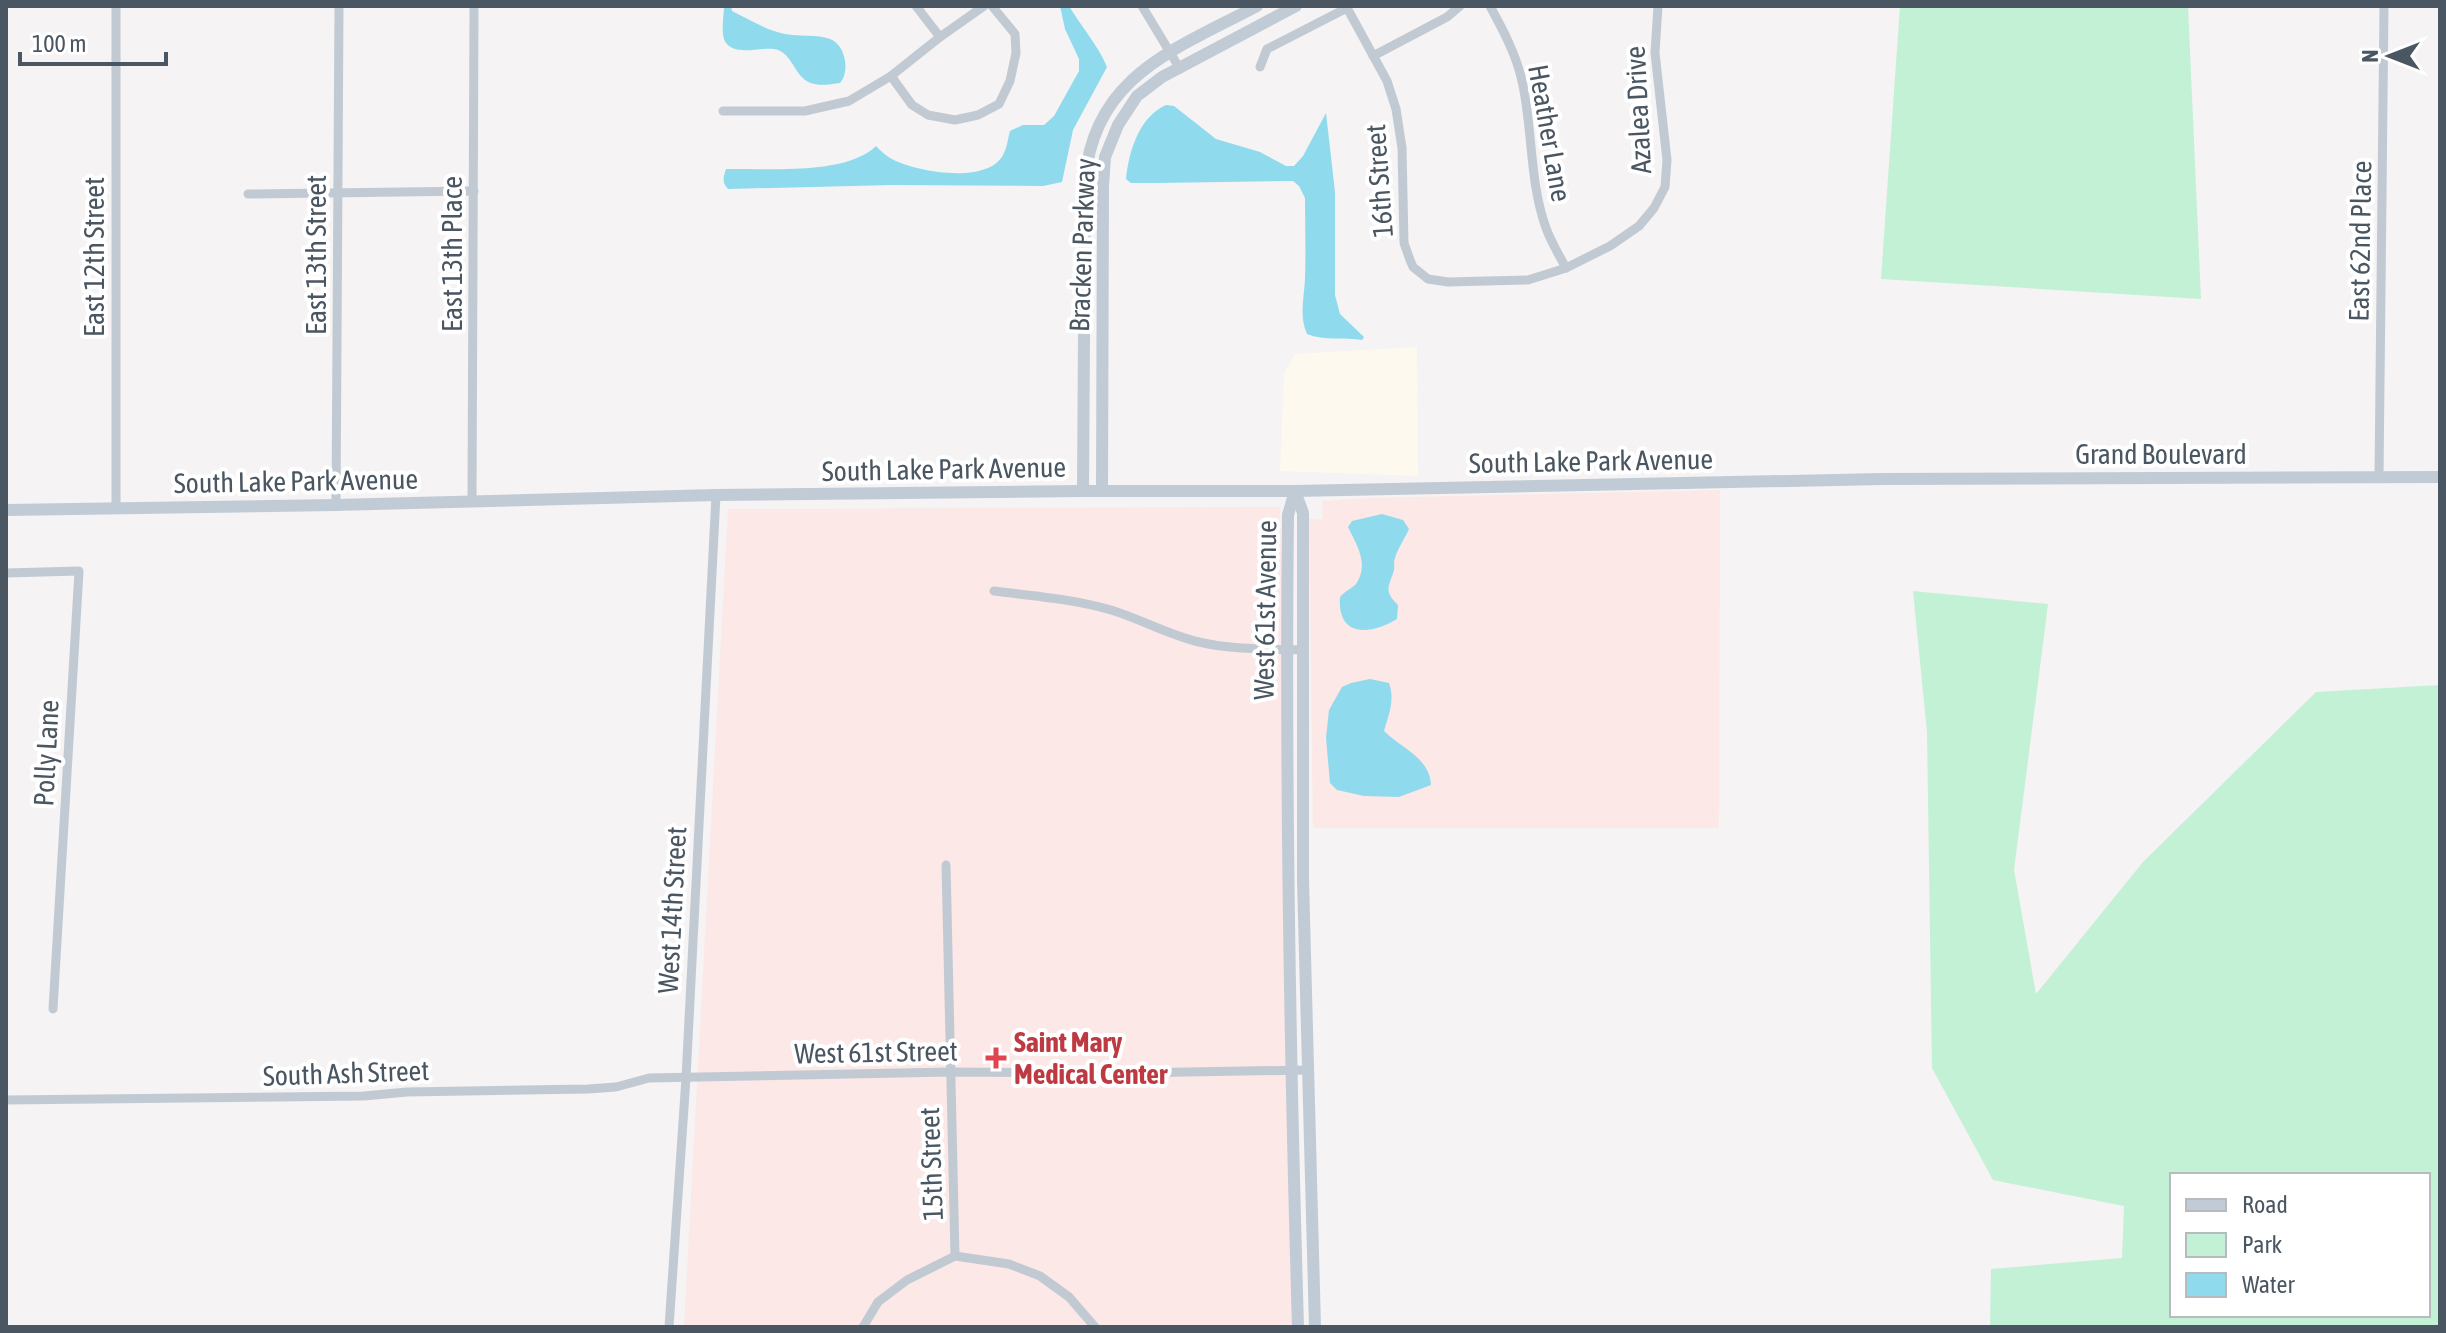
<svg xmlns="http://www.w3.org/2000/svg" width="2446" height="1333" viewBox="0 0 2446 1333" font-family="'Asap Condensed',sans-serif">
	<rect width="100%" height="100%" fill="#f5f3f3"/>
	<polygon fill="#fdf9ef" points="1417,347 1418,476 1280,471 1284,372 1295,354"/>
	<g fill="#fce8e6">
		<polygon points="1720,490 1719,828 1313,828 1309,519 1323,519 1322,501 1370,498"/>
		<polygon points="1280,507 1301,1327 684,1327 728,509"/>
	</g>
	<g fill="#c3f1d5" fill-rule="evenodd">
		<polygon points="1900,6 2188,6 2201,299 1881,279"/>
		<path d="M1913,591L2048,604L2014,870L2036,994L2143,862L2316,692L2440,685V1327H1990L1991,1269L2122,1258L2124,1206L1993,1180L1932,1068L1927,732ZM2172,1175H2428V1315H2172Z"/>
	</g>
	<g fill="#90daee">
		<path d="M724,6H731L732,11C750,20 766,30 785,34C799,37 817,34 830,39C846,45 850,72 840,83C832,84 822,86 815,84C794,81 794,52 774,49C760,47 736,56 726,43C720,35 724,16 724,6Z"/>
		<path d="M1060,6H1069C1081,26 1099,47 1107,67L1073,130L1062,182L1043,186L892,185L728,189C722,183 723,178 726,169C766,168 845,176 876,146C880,150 885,155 890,158C915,172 987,185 1003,155C1007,148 1008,138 1010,131L1023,125H1044L1054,116L1079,71V59L1065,29Z"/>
		<path d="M1166,105L1174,106L1216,139L1260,152L1286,166H1294L1303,156L1326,113L1335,192V295L1340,314L1364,337L1362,340C1345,337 1324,341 1307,334C1299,316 1304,299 1305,279C1306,252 1305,225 1305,198L1299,186L1293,181L1156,183H1131L1126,179C1129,151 1139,117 1166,105Z"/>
		<path d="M1382,514L1403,520L1409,529C1405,538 1398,548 1395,558C1393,562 1395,566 1394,570C1389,587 1383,590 1398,605L1397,619C1371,635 1337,638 1340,597C1345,591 1351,589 1356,584C1370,564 1356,544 1348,527L1352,521Z"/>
		<path d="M1370,679L1389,683C1395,700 1389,714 1384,731C1401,748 1430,758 1431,785L1399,797L1364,796L1337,790L1330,783L1326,738L1329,710L1342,687L1351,683Z"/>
	</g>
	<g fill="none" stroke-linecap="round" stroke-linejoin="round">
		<g stroke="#c1cad2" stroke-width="9">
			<polyline points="916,6 940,37"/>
			<polyline points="1142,6 1180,69"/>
			<polyline points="1346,6 1387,81 1396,109 1402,148 1404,243 1410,260 1413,267 1428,279 1448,282 1528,280 1566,268 1610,246 1639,226 1654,208 1665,187 1667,160 1655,53 1658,6"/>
			<path d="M1490,6C1503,30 1516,54 1522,81C1533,129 1529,181 1546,228C1551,242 1559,255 1566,268"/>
			<polyline points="1373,56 1447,17 1460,6"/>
			<polyline points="1260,67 1267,49 1347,8"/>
			<polyline points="891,76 912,105 928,115 955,120 978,115 999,104 1010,81 1016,53 1015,34 992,6"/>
			<polyline points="723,111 805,111 849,101 891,76 940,37 984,6"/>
			<polyline points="248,194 474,191"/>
			<polyline points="2379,477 2384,6"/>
			<polyline points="472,502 474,6"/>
			<polyline points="336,505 339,6"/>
			<polyline points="116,508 116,6"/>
			<polyline points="6,573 79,571 53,1009"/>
			<path d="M994,591C1034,596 1073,599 1111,610C1141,619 1168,635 1199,642C1233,650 1269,649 1304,650"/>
			<polyline points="946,865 955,1256"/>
			<polyline points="6,1100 364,1096 407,1092 588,1089 616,1087 649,1078 950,1072 1131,1073 1308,1070"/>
			<polyline points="669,1327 686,1078 716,495"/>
			<polyline points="863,1327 878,1302 907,1280 955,1256 1009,1264 1040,1276 1069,1297 1095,1327"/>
		</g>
		<g stroke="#c1cbd6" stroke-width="12">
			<path d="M1083,491L1085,181C1093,76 1176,49 1257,6"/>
			<polyline points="1102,491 1103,186 1105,157 1118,125 1137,96 1162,77 1296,6"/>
			<polyline points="1295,491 1303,513 1303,880 1315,1327"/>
			<path d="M1295,491L1288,515C1285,786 1290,1056 1298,1327"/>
			<polyline points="6,510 336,505 716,495 1083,491 1295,491 1882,479 2440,477"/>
		</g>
	</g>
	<path fill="#e0444e" stroke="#fff" stroke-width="3" d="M992 1046h8v8h8v8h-8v8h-8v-8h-8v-8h8z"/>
	<g text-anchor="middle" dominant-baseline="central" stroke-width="8" stroke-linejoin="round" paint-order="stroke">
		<g font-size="28" fill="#4a5661" stroke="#fff">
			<text transform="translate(1638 110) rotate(-93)">Azalea Drive</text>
			<text transform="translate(1550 133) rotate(80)">Heather Lane</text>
			<text transform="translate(1379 181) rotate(-94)">16th Street</text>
			<text transform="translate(2360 241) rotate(-89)">East 62nd Place</text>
			<text transform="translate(1082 245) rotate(-88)">Bracken Parkway</text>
			<text transform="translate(452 254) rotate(-90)">East 13th Place</text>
			<text transform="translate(316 255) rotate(-90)">East 13th Street</text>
			<text transform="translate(94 257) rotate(-90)">East 12th Street</text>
			<text x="2161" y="454">Grand Boulevard</text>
			<text transform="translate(1591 461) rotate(-1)">South Lake Park Avenue</text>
			<text transform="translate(944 469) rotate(-1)">South Lake Park Avenue</text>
			<text transform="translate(296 481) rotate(-1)">South Lake Park Avenue</text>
			<text transform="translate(1265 610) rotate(-89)">West 61st Avenue</text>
			<text transform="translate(46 753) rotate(-87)">Polly Lane</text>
			<text transform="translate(672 910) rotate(-87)">West 14th Street</text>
			<text transform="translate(876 1052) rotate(-1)">West 61st Street</text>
			<text transform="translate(346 1073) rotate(-2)">South Ash Street</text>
			<text transform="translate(931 1164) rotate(-92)">15th Street</text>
		</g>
		<g font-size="28" font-weight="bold" fill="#be3a42" stroke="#fff" text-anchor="start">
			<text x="1014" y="1042">Saint Mary<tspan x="1014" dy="32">Medical Center</tspan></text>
		</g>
	</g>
	<rect width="2446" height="1333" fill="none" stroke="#4a5661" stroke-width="16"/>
	<rect x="2170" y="1173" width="260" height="144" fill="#ffffff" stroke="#b7bbc0" stroke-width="2"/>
	<rect x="2186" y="1199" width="40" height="12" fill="#c1cbd6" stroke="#b7bbc0" stroke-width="2"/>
	<text x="2242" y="1213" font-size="24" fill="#4a5661">Road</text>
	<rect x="2186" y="1233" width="40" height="24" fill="#c3f1d5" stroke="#b7bbc0" stroke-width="2"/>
	<text x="2242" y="1253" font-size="24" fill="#4a5661">Park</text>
	<rect x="2186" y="1273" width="40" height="24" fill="#90daee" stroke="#b7bbc0" stroke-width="2"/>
	<text x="2242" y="1293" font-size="24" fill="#4a5661">Water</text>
	<g transform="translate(2390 56) rotate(270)" stroke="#ffffff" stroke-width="6" paint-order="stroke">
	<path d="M0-6L14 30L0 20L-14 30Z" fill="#4a5661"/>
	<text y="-12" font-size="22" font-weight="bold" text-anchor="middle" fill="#4a5661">N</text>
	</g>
	<path d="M20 52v12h146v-12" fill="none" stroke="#4a5661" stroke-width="4"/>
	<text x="32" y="52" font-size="24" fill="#4a5661" stroke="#ffffff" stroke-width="6" paint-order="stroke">100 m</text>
</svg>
